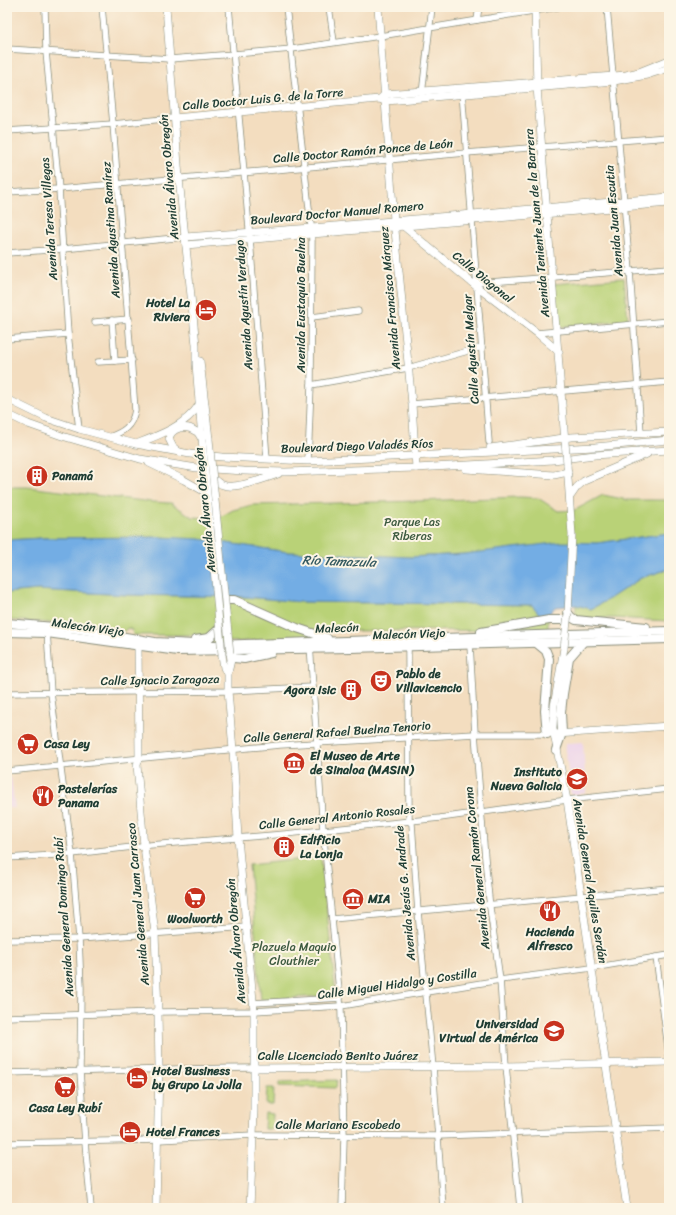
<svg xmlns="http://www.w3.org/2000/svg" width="676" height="1215" viewBox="0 0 676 1215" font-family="Sriracha,sans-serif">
	<rect width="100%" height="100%" fill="#fcf5e5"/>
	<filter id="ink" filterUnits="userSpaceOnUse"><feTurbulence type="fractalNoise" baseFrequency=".025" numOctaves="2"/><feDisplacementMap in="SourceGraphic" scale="8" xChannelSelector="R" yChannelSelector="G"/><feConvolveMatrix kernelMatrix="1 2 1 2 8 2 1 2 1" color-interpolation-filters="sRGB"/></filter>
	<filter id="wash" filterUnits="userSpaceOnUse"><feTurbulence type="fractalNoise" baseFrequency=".012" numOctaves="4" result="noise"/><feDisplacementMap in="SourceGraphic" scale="16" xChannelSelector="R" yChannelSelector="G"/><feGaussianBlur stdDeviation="0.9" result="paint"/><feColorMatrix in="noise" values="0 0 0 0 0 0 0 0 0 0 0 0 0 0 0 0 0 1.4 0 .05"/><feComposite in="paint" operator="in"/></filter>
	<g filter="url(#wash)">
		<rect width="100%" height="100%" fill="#f3ddbf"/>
		<g fill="#ecd1eb">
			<polygon points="583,742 586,793 571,795 565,745 567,743"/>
			<polygon points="7,778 11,778 15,808 7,808"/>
		</g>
		<g fill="#b9d277" stroke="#6c8856">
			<polygon points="624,278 628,320 558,327 554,284"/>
			<polygon points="7,487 27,487 152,502 171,503 192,517 213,518 220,517 233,510 252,505 420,501 520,497 538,498 558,511 575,510 603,495 628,500 669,500 669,533 597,543 550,544 508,550 464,554 410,557 288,552 233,544 161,537 41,538 7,540"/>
			<polygon points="669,569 669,621 612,618 575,619 576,605 591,609 609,599 641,578"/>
			<polygon points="37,590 127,595 245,597 301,602 532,605 541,616 548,615 548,630 321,631 308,638 208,643 203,635 133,635 132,630 128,628 125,630 123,632 51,623 7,620 7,593"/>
			<polygon points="321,857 336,995 261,1000 249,865"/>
			<polygon points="337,1080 336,1088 279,1086 279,1082"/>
			<polygon points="267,1088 274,1088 273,1105 266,1105"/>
			<polygon points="265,1113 273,1114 272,1129 264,1129"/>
		</g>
		<polygon fill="#73ade4" stroke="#49758c" points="669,533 669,569 641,578 609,599 591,609 576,605 555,607 548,615 541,616 532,605 301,602 245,597 127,595 37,590 7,593 7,540 41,538 161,537 200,539 288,552 410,557 464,554 562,542 597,543"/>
	</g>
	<g filter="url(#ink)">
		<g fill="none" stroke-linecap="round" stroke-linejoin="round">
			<g stroke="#898d7a" stroke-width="7">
				<g id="street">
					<polyline points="45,7 46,52 59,189 68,334 79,429"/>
					<path d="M102,7L113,124L135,410C132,427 123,432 109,437"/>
					<polyline points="229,7 250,239 267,459"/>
					<polyline points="286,7 312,234 311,385 308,461"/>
					<polyline points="329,7 334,42"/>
					<polyline points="607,7 630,271 641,433"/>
					<polyline points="477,20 479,7"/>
					<polyline points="7,49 170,59 234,54 292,49 380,36 558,7"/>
					<polyline points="462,92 489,442"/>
					<polyline points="422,94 432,7"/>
					<polyline points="7,131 113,124 174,118"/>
					<polyline points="7,192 59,189 466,153 669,137"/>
					<polyline points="7,253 63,249 185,237"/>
					<polyline points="477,283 669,268"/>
					<polyline points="312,317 358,311"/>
					<polyline points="112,320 115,361"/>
					<polyline points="95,322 129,319"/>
					<polyline points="537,333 669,321"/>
					<polyline points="7,339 68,334"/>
					<polyline points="98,362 132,360"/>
					<polyline points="311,385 408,368 482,347"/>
					<polyline points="412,404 669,382"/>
					<polyline points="47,631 51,693 72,854 79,939 81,988 80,1072 85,1142 91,1208"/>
					<polyline points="310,645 323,830 341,1010 344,1137 342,1208"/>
					<polyline points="470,645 475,734 485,858 490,908 500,980 506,1066 520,1208"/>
					<polyline points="408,646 409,816 409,821 412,824 418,912 433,1067 443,1208"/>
					<polyline points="7,693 228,691 313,687"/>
					<polyline points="7,771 280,745 475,734 550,734"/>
					<polyline points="7,858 72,854 150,845 285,834 440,818 567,800 669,789"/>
					<polyline points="332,919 669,888"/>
					<polyline points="7,940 79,939 247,927"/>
					<polyline points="656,957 669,1055"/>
					<polyline points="253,1003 340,998"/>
					<polyline points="7,1017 158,1012 254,1011 341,1006 500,980 592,968 669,955"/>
					<path d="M7,1073C90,1072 172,1068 255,1068"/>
					<polyline points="7,1143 158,1140 253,1135 438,1136 669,1128"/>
				</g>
			</g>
			<g stroke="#898d7a" stroke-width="8">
				<g id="secondary">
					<polyline points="166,7 179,178 196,345 196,364 202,439"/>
					<polyline points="378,7 394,220 412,404 416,468"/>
					<polyline points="535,7 537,87 565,442"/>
					<polyline points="382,97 385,94 626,75 639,72 669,60"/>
					<polyline points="174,118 379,99 385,101 399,100 614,81 647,75 669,68"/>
					<polyline points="402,225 477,287 537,333 559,352"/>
					<polyline points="185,237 312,228 669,197"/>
					<polyline points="186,245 669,203"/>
					<polyline points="200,361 209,439"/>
					<polyline points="7,399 46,418 79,429 136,444 190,454 222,457 308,461 595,447 669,440"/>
					<polyline points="7,414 28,424 62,436 140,459 197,468 244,471 285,472 416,468 553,460 595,455 669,450"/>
					<path d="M136,444C160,435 185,426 199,405"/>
					<polyline points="490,448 571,437 669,432"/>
					<path d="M179,452L173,447L169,439C171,428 186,424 195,431C198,432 200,436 201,438"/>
					<polyline points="149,463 184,480 207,493"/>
					<polyline points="567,464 572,535 568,613"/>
					<polyline points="466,469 554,475 568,472"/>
					<path d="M213,478C216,481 219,484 223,485C235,490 266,478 278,474"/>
					<polyline points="570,497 577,487 584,481 647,454"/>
					<polyline points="138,646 139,759 137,765 144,846 155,933 158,1012 159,1068 156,1208"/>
					<polyline points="564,648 554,706 553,729 567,800 627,1208"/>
					<polyline points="230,653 231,660 228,673 228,691 233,750 238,838 254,1011 254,1111 250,1208"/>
					<polyline points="222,655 224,668 228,673"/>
					<polyline points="557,734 669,726"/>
					<polyline points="255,1068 506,1066 669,1062"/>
				</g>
			</g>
			<g stroke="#898d7a" stroke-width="10">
				<g id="primary">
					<polyline points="225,600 234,600 297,628 327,638"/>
					<polyline points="568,613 571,617 576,620 646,627"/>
					<polyline points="7,623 78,629 155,642 213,645 669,631"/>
					<polyline points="7,632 47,633 178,651 351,648 669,639"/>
					<polyline points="481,632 549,620 567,620"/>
					<polyline points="195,640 209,638 220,628"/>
					<polyline points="535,642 546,651 549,659 545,711 547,734"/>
					<polyline points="231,654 234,658 244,659 271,653"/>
					<polyline points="556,750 562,733 561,713 563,694 569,658 583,642"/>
				</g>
			</g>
			<use href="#street" stroke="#fff" stroke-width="5.5"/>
			<use href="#secondary" stroke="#fff" stroke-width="7"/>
			<use href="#primary" stroke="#fff" stroke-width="8"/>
			<g stroke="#898d7a" stroke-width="8" stroke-linecap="butt">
				<g id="secondary-bridge">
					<polyline points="202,439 222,655"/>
					<polyline points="209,439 230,653"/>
					<polyline points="565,442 567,464"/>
					<polyline points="564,648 568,613"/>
				</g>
			</g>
			<use href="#secondary-bridge" stroke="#fff" stroke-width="7"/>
		</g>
	</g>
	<defs>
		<g id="hotel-disc" transform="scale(1.15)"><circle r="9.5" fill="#c8321e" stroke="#fcf5e5"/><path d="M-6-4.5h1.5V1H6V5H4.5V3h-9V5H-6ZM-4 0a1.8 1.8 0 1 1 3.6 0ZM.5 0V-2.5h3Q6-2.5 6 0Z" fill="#fff"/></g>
		<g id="building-disc" transform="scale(1.15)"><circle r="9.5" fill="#c8321e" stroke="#fcf5e5"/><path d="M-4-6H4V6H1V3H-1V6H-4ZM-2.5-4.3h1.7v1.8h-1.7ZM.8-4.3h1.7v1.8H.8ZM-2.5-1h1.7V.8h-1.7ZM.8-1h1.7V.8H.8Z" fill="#fff"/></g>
		<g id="theatre-disc" transform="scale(1.15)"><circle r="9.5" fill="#c8321e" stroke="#fcf5e5"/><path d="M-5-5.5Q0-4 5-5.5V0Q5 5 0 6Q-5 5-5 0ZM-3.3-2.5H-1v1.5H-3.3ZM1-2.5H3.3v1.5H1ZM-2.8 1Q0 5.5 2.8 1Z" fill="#fff"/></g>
		<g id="supermarket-disc" transform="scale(1.15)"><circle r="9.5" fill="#c8321e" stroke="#fcf5e5"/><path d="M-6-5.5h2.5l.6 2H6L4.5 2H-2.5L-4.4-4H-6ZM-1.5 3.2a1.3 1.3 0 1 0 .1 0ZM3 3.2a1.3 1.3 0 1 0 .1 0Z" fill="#fff"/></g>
		<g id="museum-disc" transform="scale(1.15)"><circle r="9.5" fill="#c8321e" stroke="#fcf5e5"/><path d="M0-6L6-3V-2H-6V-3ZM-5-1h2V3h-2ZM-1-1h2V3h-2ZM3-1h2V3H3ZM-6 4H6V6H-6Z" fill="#fff"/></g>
		<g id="university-disc" transform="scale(1.15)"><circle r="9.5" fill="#c8321e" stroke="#fcf5e5"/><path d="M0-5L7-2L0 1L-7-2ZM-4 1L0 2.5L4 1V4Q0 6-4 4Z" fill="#fff"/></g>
		<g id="restaurant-disc" transform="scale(1.15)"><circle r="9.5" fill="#c8321e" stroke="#fcf5e5"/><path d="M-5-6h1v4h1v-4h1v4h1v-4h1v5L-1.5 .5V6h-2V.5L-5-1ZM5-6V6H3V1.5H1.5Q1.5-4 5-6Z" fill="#fff"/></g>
	</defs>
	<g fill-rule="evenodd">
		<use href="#hotel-disc" x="206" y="310"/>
		<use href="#building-disc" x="37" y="476"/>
		<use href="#theatre-disc" x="381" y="681"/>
		<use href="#building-disc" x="351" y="690"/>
		<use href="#supermarket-disc" x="28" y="744"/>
		<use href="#museum-disc" x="294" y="763"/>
		<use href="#university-disc" x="577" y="779"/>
		<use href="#restaurant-disc" x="43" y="796"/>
		<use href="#building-disc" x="284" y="847"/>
		<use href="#supermarket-disc" x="195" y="898"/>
		<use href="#museum-disc" x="353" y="899"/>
		<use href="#restaurant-disc" x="550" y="911"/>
		<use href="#university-disc" x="554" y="1031"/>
		<use href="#hotel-disc" x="137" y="1078"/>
		<use href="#supermarket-disc" x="65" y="1087"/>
		<use href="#hotel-disc" x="130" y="1132"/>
	</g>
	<g text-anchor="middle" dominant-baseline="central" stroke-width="4" stroke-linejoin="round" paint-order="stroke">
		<g font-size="12" fill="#1f3d34" stroke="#fcf5e5">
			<text transform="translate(263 99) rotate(-5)">Calle Doctor Luis G. de la Torre</text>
			<text transform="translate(363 151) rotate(-5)">Calle Doctor Ramón Ponce de León</text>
			<text transform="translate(169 177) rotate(-95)">Avenida Álvaro Obregón</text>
			<text transform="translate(337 213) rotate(-5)">Boulevard Doctor Manuel Romero</text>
			<text transform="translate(49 219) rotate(-94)">Avenida Teresa Villegas</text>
			<text transform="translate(614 221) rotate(-95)">Avenida Juan Escutia</text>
			<text transform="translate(537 223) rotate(-95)">Avenida Teniente Juan de la Barrera</text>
			<text transform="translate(111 230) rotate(-94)">Avenida Agustina Ramírez</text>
			<text transform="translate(483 277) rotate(39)">Calle Diagonal</text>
			<text transform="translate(390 298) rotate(-95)">Avenida Francisco Márquez</text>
			<text transform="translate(244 305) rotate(-94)">Avenida Agustín Verdugo</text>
			<text transform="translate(301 305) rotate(-90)">Avenida Eustaquio Buelna</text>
			<text transform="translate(471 349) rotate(-94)">Calle Agustín Melgar</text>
			<text transform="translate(357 446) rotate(-2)">Boulevard Diego Valadés Ríos</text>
			<text transform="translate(205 510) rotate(-96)">Avenida Álvaro Obregón</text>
			<text transform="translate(88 627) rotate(8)">Malecón Viejo</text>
			<text transform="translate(337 628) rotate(-2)">Malecón</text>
			<text transform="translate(409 634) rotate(-2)">Malecón Viejo</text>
			<text transform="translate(160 680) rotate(-1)">Calle Ignacio Zaragoza</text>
			<text transform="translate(337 732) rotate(-4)">Calle General Rafael Buelna Tenorio</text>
			<text transform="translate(337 817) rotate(-6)">Calle General Antonio Rosales</text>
			<text transform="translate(477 868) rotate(-96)">Avenida General Ramón Corona</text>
			<text transform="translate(590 881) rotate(81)">Avenida General Aquiles Serdán</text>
			<text transform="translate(405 893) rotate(-95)">Avenida Jesús G. Andrade</text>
			<text transform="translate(138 904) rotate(-95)">Avenida General Juan Carrasco</text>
			<text transform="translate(64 917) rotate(-94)">Avenida General Domingo Rubí</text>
			<text transform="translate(236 941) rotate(-95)">Avenida Álvaro Obregón</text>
			<text transform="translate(397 984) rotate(-8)">Calle Miguel Hidalgo y Costilla</text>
			<text x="338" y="1056">Calle Licenciado Benito Juárez</text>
			<text x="338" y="1125">Calle Mariano Escobedo</text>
		</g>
		<g font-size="12" font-weight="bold" fill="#1f3d34" stroke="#fcf5e5" text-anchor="start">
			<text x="190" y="303" text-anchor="end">Hotel La<tspan x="190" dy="14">Riviera</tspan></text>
			<text x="52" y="476">Panamá</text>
			<text x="396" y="674">Pablo de<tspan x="396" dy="14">Villavicencio</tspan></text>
			<text x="336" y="690" text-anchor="end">Agora Isic</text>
			<text x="44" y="744">Casa Ley</text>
			<text x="310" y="756">El Museo de Arte<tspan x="310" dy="14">de Sinaloa (MASIN)</tspan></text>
			<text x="562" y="772" text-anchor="end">Instituto<tspan x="562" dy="14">Nueva Galicia</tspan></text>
			<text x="58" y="789">Pastelerías<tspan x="58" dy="14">Panama</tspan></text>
			<text x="300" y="840">Edificio<tspan x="300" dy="14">La Lonja</tspan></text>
			<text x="368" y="899">MIA</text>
			<text x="195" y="919" text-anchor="middle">Woolworth</text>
			<text x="550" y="932" text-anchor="middle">Hacienda<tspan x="550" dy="14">Alfresco</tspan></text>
			<text x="538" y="1024" text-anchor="end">Universidad<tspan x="538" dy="14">Virtual de América</tspan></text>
			<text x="152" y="1071">Hotel Business<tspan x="152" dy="14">by Grupo La Jolla</tspan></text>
			<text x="65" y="1108" text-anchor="middle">Casa Ley Rubí</text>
			<text x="146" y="1132">Hotel Frances</text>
		</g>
		<g font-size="12" fill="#3e5b41" stroke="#fcf5e5">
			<text x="412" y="522">Parque Las<tspan x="412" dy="14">Riberas</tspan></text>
			<text x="294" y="947">Plazuela Maquio<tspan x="294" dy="14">Clouthier</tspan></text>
		</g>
		<g font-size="13" font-style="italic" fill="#345960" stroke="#fcf5e5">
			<text transform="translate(339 561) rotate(2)">Río Tamazula</text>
		</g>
	</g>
	<rect width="676" height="1215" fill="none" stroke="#fcf5e5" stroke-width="24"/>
</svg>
